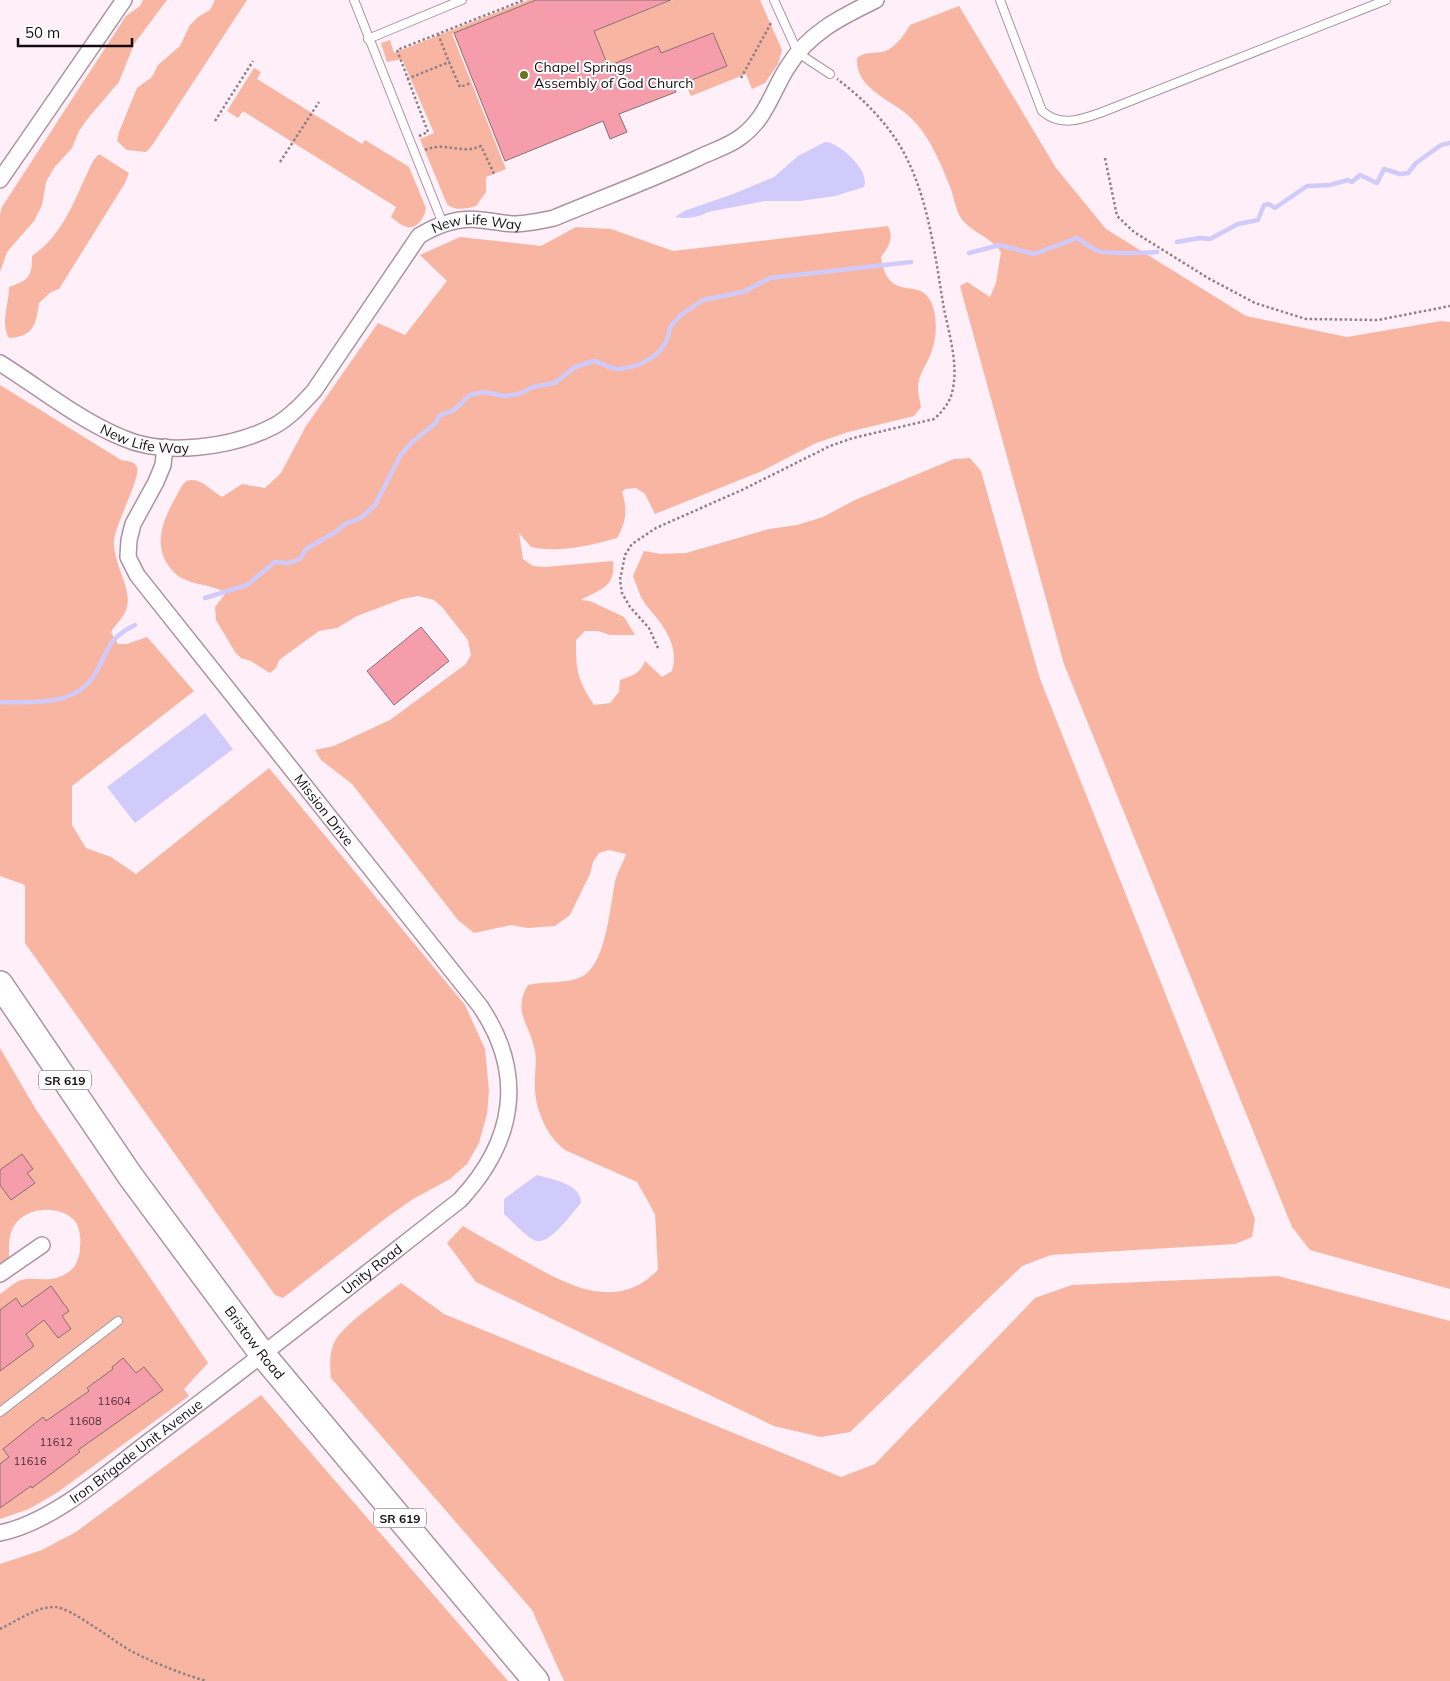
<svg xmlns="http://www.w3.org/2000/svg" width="1450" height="1681" viewBox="0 0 1450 1681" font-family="Mulish,sans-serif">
	<rect width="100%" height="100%" fill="#ffeff8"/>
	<g fill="#f8b5a2">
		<polygon points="143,0 167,0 134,44 119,82 89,117 79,131 72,148 54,168 46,182 42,205 34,221 7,252 0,272 0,214 2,207 126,16 140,6"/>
		<polygon points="215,0 247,0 151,147 146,152 127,150 117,141 119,132 137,88 152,77 158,65 180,46 190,25 198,17 210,10"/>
		<path d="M528,0H536L452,34L506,169L486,177V192L476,206C467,209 454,211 447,204L420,139L434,133L402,59L387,62L381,43L390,40L394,53Z"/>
		<polygon points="673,0 760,0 782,50 778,64 765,83 752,89 746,74 691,96 685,83 727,66 713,33 661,53 658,46 608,66 594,31"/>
		<path d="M959,6L1056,168L1106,229L1246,316L1347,337L1441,321L1450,322V1289L1310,1250L1292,1227L1064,664L960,286L967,282L990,297L996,283L1001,252C991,237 972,233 961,218C956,211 954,198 951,189C941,164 930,136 910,117C891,99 855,89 857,58C867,50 877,55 888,50C897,45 905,34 910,25Z"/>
		<path d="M254,68L261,72L257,79L362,144L365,140L409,167L426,208C425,216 418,229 408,227C403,227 395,220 391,217L396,207L243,111L238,118L227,111Z"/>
		<path d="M99,154L129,173L125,183L59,289L51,292L39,303C36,325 33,337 9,338C0,323 9,304 9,287C29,280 32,277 32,256C65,234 76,195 93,161Z"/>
		<path d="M888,226C894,238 889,247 881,257C888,304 918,277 930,300C938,314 937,339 931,353C927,365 918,374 918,388C918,394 920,401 921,407L914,416L848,432L816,443L762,471L655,514L645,494L636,488L625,489L622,492C628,510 626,522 617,538C588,546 560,553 531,547L519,533L523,559L533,566L545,567L613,561C616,588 600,589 581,600L590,601L624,617L635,635H610L598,631H585L576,640C576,670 577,679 594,705L610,703L619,692L620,680C632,676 641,673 645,661L662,677L672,671C680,644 662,624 646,605C640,597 637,586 633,576L644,551L661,554L686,553L769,529L797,525L823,517L855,500L954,459L970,458L981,471L1040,679L1255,1219L1252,1237L1235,1244L1051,1255L1022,1266L850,1432L821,1437L774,1426L476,1282L447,1243L463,1226C483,1238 503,1249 523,1260C567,1285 616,1313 658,1270L655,1214L637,1182L565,1150C548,1138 536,1111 535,1090C534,1077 537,1063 535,1051C530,1024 512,1012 528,985C545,981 566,984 581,977C606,966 610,906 615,882C617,873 623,863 626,854L609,850L599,853L593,862L590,874L570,915L555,926L528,928L511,925L474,933L458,920L352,784L321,760L315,750L334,746L390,720L466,664L471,655L468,640L442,607L434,600L418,596L402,599L357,616L337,628L319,631L279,660L276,668L270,673L251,661L241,658L235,652L216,620L215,607L226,593C209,582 185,587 171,569C151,545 164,518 177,495C181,488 183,480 192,480C203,480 213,492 222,497L242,484L265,488L281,473L306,426L378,323L405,335L447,281L420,255L460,237L541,246L576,227L611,229L673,251Z"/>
		<path d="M0,385L121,460C126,461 135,461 137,467C141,477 116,523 114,540C112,564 134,589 126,610C123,618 115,625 111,632L118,644H127L147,637L194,691L72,786V825L86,848L111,857L136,874L269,768L465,1005L485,1049L489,1091L487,1114L479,1143L467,1164L450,1179L413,1199L386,1218L283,1298L275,1295L25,943V885L0,876Z"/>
		<path d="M0,1048L35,1108L208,1363L184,1389L189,1396L58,1492L29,1509L0,1519V1294C6,1290 12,1284 19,1281C34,1274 49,1287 70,1271C77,1266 80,1255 80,1247C81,1240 80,1227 75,1221C60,1204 25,1207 14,1226C8,1236 9,1246 9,1257L0,1263Z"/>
		<path d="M1278,1276L1450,1321V1681H564L532,1610L331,1378C330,1366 329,1355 334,1343C342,1325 384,1297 401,1283L444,1314L841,1477L875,1464L1035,1298L1072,1285Z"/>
		<polygon points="261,1395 508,1681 0,1681 0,1564 42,1550 76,1532"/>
	</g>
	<g fill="#d0cbfa">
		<path d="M825,142C839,142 871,171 864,187L835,196L800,201H765L708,212C697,218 687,219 675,217L684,211L733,194L774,177L798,156Z"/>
		<polygon points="205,713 233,749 135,823 107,787"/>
		<path d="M537,1175C553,1180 581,1183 581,1203C572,1213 548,1248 534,1240C523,1234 513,1222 504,1214V1199Z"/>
	</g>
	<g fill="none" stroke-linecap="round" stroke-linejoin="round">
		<g stroke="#d0cbfa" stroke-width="4.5">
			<polyline points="1177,242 1200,238 1210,239 1238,224 1258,220 1264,205 1269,204 1275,208 1307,186 1330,185 1348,180 1352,182 1360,175 1377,183 1384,169 1400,174 1408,173 1416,163 1441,145 1450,143"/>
			<path d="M969,253L1000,245L1034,254L1077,238C1084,242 1090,248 1098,251C1106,254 1146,253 1157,252"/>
			<path d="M205,598L247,585L275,562L289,563L300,559L306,549L336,532L345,524L361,518L375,505L400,456L411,443L436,423L439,416L454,410L470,395L484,392L504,396L519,394L533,387L555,383L575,367L594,361C603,363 610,370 620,369C645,366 668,352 670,327L681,315L703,300L743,292L770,278L911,262"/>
			<path d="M0,702C32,702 76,707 95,674C110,650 105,640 135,625"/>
		</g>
	</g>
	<g fill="#f69dab" stroke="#896e71">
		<polygon points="536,0 671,0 594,31 608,66 658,46 661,53 713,33 727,66 674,87 676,92 619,114 627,132 610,139 603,121 505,161 454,33"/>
		<polygon points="421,627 449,661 394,705 367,671"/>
		<polygon points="22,1154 33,1169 27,1173 35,1183 11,1200 0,1185 0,1170"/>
		<polygon points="51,1286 69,1311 62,1316 71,1329 58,1338 44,1320 26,1334 34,1346 0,1371 0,1310 16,1298 22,1307"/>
		<polygon points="123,1358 136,1373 144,1367 163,1390 78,1450 80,1452 32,1488 31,1486 0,1508 0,1464 9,1457 3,1449 43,1417 46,1421 89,1391 87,1388 113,1369 112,1367"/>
	</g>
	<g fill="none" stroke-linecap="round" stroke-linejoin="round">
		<g stroke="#ab93a1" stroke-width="10">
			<g id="service">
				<polyline points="354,0 443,224"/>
				<polyline points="774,0 798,53 830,74"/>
				<path d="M1000,0L1042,111C1060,127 1080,120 1100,113L1386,0"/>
				<polyline points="368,39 462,0"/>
				<polyline points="0,1412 118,1321"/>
			</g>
		</g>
		<g stroke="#ab93a1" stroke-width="18">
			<g id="minor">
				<polyline points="0,180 124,0"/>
				<path id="s1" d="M0,363C40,388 79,420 123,438C165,457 234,447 274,426C289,418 302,404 314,391L419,236C437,225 459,217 481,220C493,221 505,224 516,224C529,223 541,221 554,218C602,198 651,180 698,158C712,151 730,146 742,136C766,118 772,92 787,68C808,33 841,17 876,0"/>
				<polyline points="0,1274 42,1245"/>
				<path id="s2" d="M0,1533C55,1522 111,1469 156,1436C258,1359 359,1279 460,1200C515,1141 526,1074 480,1006L137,575L128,557L129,540L133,524L156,482L163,465L165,447"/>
			</g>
		</g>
		<g stroke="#ab93a1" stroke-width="28">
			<g id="primary">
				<path id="s3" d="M0,984L131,1177L263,1355L536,1681"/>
			</g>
		</g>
		<g stroke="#8d8188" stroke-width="2.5" stroke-dasharray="2.5 2.5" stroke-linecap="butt">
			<polyline points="438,34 449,62"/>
			<polyline points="741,78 771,23"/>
			<polyline points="407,79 449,62 460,87 471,83"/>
			<polyline points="215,121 253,61"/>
			<polyline points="419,136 428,132 397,50 524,0"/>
			<path d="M425,150C445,141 461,155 481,146L495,176"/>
			<polyline points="1105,158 1117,216 1134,232 1208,278 1255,303 1306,319 1378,320 1450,306"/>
			<polyline points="280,162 319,102"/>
			<path d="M658,648L649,628L630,607L622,593L620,580L625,555L632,544L656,528L744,489L830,446L853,438L934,419C944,410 951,401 953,388C958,363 949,333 944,309C935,256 929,199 903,151C888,124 863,98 837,79"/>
			<path d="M0,1629C17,1621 37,1606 56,1607C71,1608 115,1642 131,1651C156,1664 180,1673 206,1681"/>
		</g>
		<use href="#service" stroke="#fff" stroke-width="8"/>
		<use href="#minor" stroke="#fff" stroke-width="15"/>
		<use href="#primary" stroke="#fff" stroke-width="25"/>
	</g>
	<circle fill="#69741d" stroke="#fff" stroke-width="2" cx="524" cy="75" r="5"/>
	<g text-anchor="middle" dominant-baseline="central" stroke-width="4" stroke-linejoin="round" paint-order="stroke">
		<g font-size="11" fill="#4e3139">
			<text x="114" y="1401">11604</text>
			<text x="85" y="1421">11608</text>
			<text x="56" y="1442">11612</text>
			<text x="30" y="1461">11616</text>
		</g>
		<g fill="#fff" stroke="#5c565a" stroke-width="1">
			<rect x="39" y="1070.5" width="52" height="19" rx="4"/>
			<rect x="374" y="1508.5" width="52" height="19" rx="4"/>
		</g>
		<g font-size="12" font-weight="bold" fill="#160d13">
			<text x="65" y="1080">SR 619</text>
			<text x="400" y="1518">SR 619</text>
		</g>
		<g font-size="14" fill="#160d13" stroke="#fff" text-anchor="start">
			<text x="534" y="67">Chapel Springs<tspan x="534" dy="16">Assembly of God Church</tspan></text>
		</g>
		<g font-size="14" fill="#160d13" stroke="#fff">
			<text stroke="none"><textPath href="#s1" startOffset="601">New Life Way</textPath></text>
			<text stroke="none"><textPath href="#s1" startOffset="166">New Life Way</textPath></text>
			<text transform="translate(324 810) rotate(52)">Mission Drive</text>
			<text stroke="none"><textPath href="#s2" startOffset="458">Unity Road</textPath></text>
			<text stroke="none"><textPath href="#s3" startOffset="440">Bristow Road</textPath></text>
			<text stroke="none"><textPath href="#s2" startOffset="160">Iron Brigade Unit Avenue</textPath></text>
		</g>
	</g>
	<path d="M18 38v8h114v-8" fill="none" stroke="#160d13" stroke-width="2.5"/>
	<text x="25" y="38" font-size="15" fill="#160d13" stroke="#ffffff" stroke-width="4" paint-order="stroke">50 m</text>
</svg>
